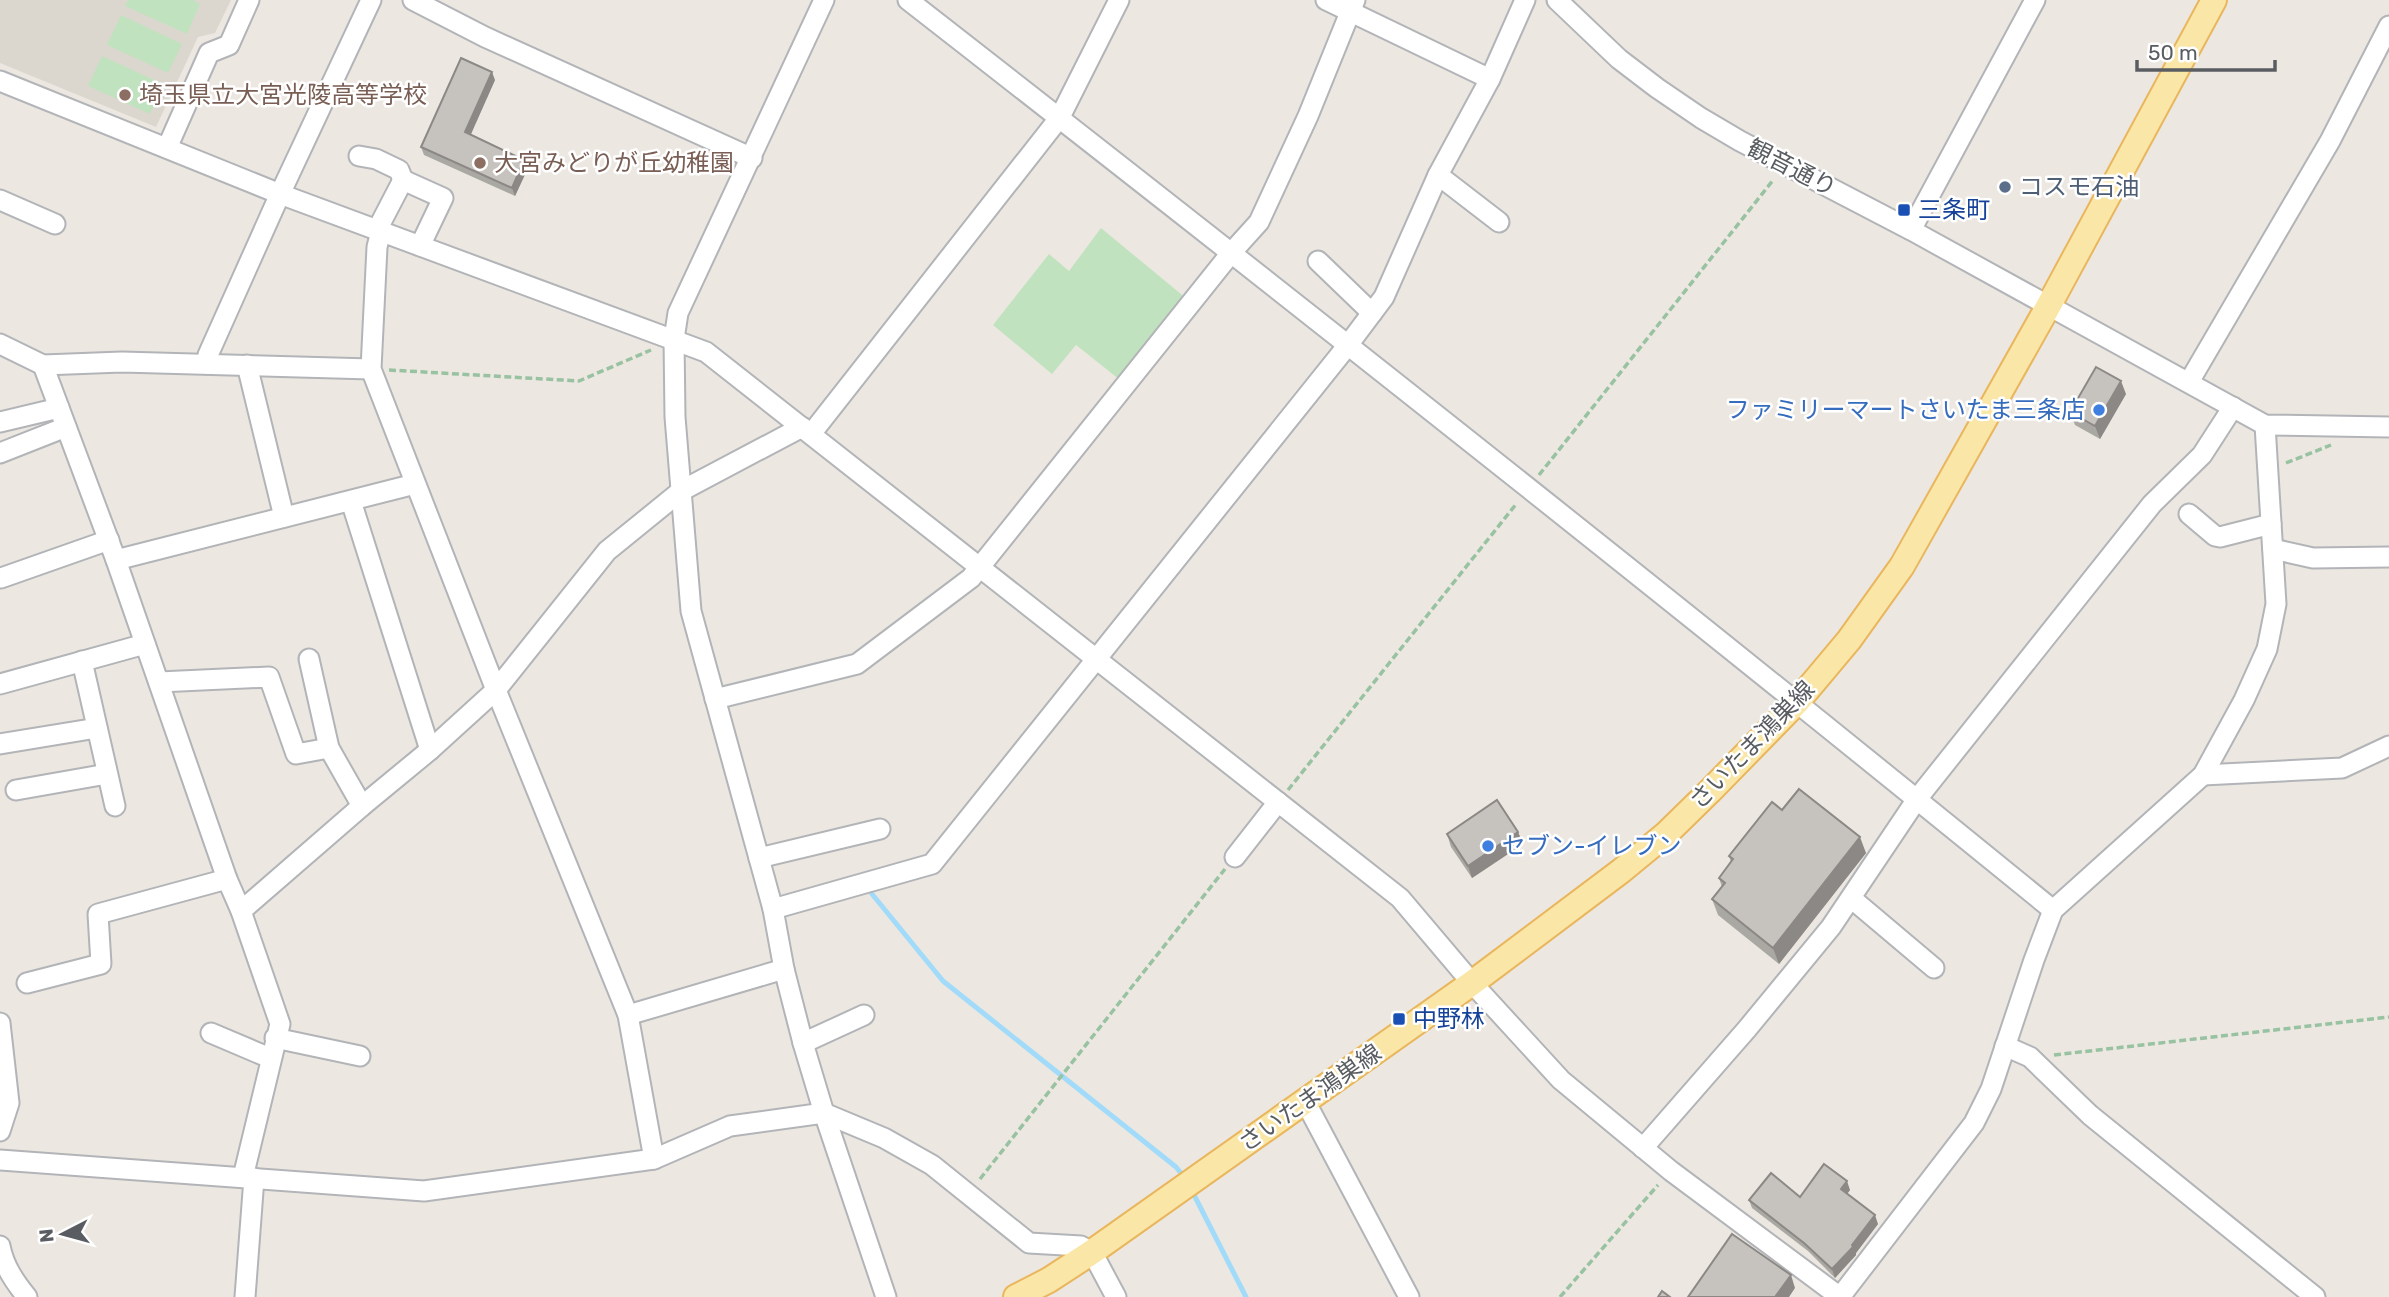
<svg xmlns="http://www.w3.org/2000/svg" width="2389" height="1297" viewBox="0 0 2389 1297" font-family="Rubik,'Noto Sans JP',sans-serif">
	<rect width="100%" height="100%" fill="#ece8e1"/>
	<polygon fill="#dbd7cf" points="0,0 231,0 215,33 198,37 156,127 0,63"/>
	<g fill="#c1e2be">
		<polygon points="128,0 193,0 200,4 187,34 125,6"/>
		<polygon points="121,15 182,44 168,73 107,45"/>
		<polygon points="102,56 163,84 150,114 88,86"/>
		<polygon points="1101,228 1187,299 1120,380 1076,345 1052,374 993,325 1049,254 1069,271"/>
	</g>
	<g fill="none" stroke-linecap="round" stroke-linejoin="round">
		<g stroke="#a2dbfa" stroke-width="5">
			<polyline points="872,894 943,981 1176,1167 1184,1177"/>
			<polyline points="1191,1189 1246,1297"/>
		</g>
		<g stroke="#b2b4b8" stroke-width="23">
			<g id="minor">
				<polyline points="413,0 485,37 752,158"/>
				<polyline points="824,0 678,313 674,339 675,417 691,611 773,909 784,969 803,1043 824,1113 886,1297"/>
				<path d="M908,0C1293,300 1675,602 2053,910"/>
				<polyline points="1326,0 1490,79"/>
				<polyline points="1557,0 1619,59 1657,88 1701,118 1740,141 1911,230 2265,425 2389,427"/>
				<polyline points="0,81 280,194 706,352 1400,898 1472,983 1561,1080 1671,1171 1840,1297"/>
				<polyline points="167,148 209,53 229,45 249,0"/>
				<polyline points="359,156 376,159 399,170 403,180"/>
				<polyline points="1438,175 1499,222"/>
				<polyline points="0,200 55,224"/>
				<polyline points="377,230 403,180 443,198 420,246"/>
				<polyline points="1911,230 2035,0"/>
				<polyline points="381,231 377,247 371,369 496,690 628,1015 654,1159"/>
				<polyline points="1318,261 1372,313"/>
				<polyline points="0,344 43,365 122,362 371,369"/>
				<polyline points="207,364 208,355 280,194 371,0"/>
				<polyline points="43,365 116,560 227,879 241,911 280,1024 243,1177"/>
				<polyline points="247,365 284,517"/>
				<polyline points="2189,382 2330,141 2389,26"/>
				<polyline points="0,422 59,408"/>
				<polyline points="811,434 1060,117 1119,0"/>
				<polyline points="0,453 66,427"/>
				<polyline points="351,501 430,750"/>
				<polyline points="2189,514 2215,536 2220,537 2271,524"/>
				<polyline points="2273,549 2313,558 2389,557"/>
				<polyline points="116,560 415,484"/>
				<polyline points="1,578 109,540"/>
				<polyline points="309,659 329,748"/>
				<polyline points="82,661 115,806"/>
				<polyline points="159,682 269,677 296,754 329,748 362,806"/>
				<polyline points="0,684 145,644"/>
				<polyline points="715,699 857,664 971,578 1231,253 1259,222 1308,116 1355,0"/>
				<polyline points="0,744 97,728"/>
				<polyline points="2203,775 2342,768 2389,746"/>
				<polyline points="16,790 107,774"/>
				<polyline points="1235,857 1278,802"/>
				<polyline points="759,858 880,829"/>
				<polyline points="1851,898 1934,968"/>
				<polyline points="773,909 932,864 1348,345 1384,297 1438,175 1490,79 1525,0"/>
				<polyline points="241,911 362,806 430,750 496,690 607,551 681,491 802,427"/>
				<polyline points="27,983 101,964 98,914 227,879"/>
				<polyline points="628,1015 784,969"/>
				<polyline points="0,1023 9,1103 0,1131"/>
				<polyline points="211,1033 270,1058"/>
				<polyline points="275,1038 360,1056"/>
				<polyline points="803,1043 864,1015"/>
				<polyline points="2005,1046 2030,1057 2090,1115 2315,1297"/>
				<polyline points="1305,1101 1409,1297"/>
				<polyline points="1643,1148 1747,1029 1831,927 1917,799 2152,504 2202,455 2233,407"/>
				<polyline points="0,1160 424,1191 654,1159 730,1126 824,1113 884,1138 932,1165 1029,1243 1081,1246 1092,1252 1116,1297"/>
				<path d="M0,1246C4,1266 14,1281 27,1297"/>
				<polyline points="245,1297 254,1178"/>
				<polyline points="1840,1297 1974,1123 1991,1089 2034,960 2053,910 2203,775 2244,700 2267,649 2276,604 2265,425"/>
			</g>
		</g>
		<g stroke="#e9b65d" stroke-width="28">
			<polyline id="major" points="1016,1297 1049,1280 1092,1252 1472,983 1621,871 1666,834 1710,791 1797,702 1849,640 1902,566 2049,305 2214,0"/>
		</g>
		<g stroke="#98c2a1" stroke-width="3.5" stroke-dasharray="7 3.5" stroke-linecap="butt">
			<polyline points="389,370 579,381 651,350"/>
			<polyline points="2286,463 2331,445"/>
			<polyline points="1539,475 1774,179"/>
			<polyline points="1288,790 1517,503"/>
			<polyline points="2054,1055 2389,1017"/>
			<polyline points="980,1179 1225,869"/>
			<polyline points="1560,1297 1658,1185"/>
		</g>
		<use href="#minor" stroke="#fff" stroke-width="19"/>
		<use href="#major" stroke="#fae6a7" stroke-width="24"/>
	</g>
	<g fill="#aaa8a3">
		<polygon points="495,80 470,135 524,160 528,168 515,196 424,155 421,147"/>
		<polygon points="2126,394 2100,439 2075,425 2070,412"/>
		<polygon points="1782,810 1866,853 1779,964 1718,915 1712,899 1722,887 1719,878 1731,862 1729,856"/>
		<polygon points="1518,832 1523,844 1472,878 1451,847 1447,834"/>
		<polygon points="1850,1190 1847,1194 1878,1224 1856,1253 1856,1255 1835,1278 1808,1251 1752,1208 1749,1200 1800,1197"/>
	</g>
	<g fill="#8b8885">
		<polygon points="492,72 495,80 468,141 465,132"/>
		<polygon points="524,160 528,168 515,196 512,188"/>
		<polygon points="2121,381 2126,394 2100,439 2095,426"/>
		<polygon points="1518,832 1523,844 1472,878 1468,866"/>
		<polygon points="1860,837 1866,853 1779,964 1773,948"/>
		<polygon points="1847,1181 1850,1190 1844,1198 1841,1189"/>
		<polygon points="1875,1215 1878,1224 1856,1253 1856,1255 1835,1278 1832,1269"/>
		<polygon points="1791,1275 1795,1288 1789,1297 1775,1297"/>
	</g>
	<g fill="#c6c3be" stroke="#8b8885" stroke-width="2">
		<polygon points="461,58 492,72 465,132 524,160 512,188 421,147"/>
		<polygon points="2096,367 2121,381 2095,426 2070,412"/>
		<polygon points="1799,789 1860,837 1773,948 1712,899 1725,883 1719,878 1733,859 1729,856 1772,802 1782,810"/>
		<polygon points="1497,800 1518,832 1468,866 1447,834"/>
		<polygon points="1824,1164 1847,1181 1841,1189 1875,1215 1852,1245 1853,1247 1832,1269 1804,1243 1749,1200 1771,1173 1800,1197"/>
		<polygon points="1732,1234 1791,1275 1775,1297 1688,1297"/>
		<polygon points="1662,1291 1670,1297 1658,1297"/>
	</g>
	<g fill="#8d6e63" stroke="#fff" stroke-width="2.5">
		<circle cx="125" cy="95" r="7"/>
		<circle cx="480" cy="163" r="7"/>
	</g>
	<circle fill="#5c6f8a" stroke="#fff" stroke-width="2.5" cx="2005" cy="187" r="7"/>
	<g fill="#1a4fb4" stroke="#fff" stroke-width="2.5">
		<rect x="1897" y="203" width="14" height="14" rx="3.5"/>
		<rect x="1392" y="1012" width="14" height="14" rx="3.5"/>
	</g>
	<g fill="#3f7fe0" stroke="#fff" stroke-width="2.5">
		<circle cx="2099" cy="410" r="7"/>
		<circle cx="1488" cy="846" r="7"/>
	</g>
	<g text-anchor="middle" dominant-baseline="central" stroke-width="5" stroke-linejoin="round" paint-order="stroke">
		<g font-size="24" fill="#785e54" stroke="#fff" text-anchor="start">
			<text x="139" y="95">埼玉県立大宮光陵高等学校</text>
			<text x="494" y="163">大宮みどりが丘幼稚園</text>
		</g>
		<g font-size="24" fill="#595d61" stroke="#fff">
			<text transform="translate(1792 168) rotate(27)">観音通り</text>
			<text transform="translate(1752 745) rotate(-46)">さいたま鴻巣線</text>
			<text transform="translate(1310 1098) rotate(-35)">さいたま鴻巣線</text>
		</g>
		<g font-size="24" fill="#4e5e75" stroke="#fff" text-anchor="start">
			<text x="2019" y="187">コスモ石油</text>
		</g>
		<g font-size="24" fill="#164399" stroke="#fff" text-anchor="start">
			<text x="1918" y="210">三条町</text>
			<text x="1413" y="1019">中野林</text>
		</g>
		<g font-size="24" fill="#366cbe" stroke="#fff" text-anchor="end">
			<text x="2085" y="410">ファミリーマートさいたま三条店</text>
			<text x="1502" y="846" text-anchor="start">セブン-イレブン</text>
		</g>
	</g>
	<g transform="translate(63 1234) rotate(264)" stroke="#ffffff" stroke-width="5" paint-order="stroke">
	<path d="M0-5L12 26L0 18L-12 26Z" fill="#595d61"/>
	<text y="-10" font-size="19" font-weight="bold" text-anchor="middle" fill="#595d61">N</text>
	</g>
	<path d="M2137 60v10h138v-10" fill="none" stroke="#595d61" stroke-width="3.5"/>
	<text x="2148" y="60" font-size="21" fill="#595d61" stroke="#ffffff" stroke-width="5" paint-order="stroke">50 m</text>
</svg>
